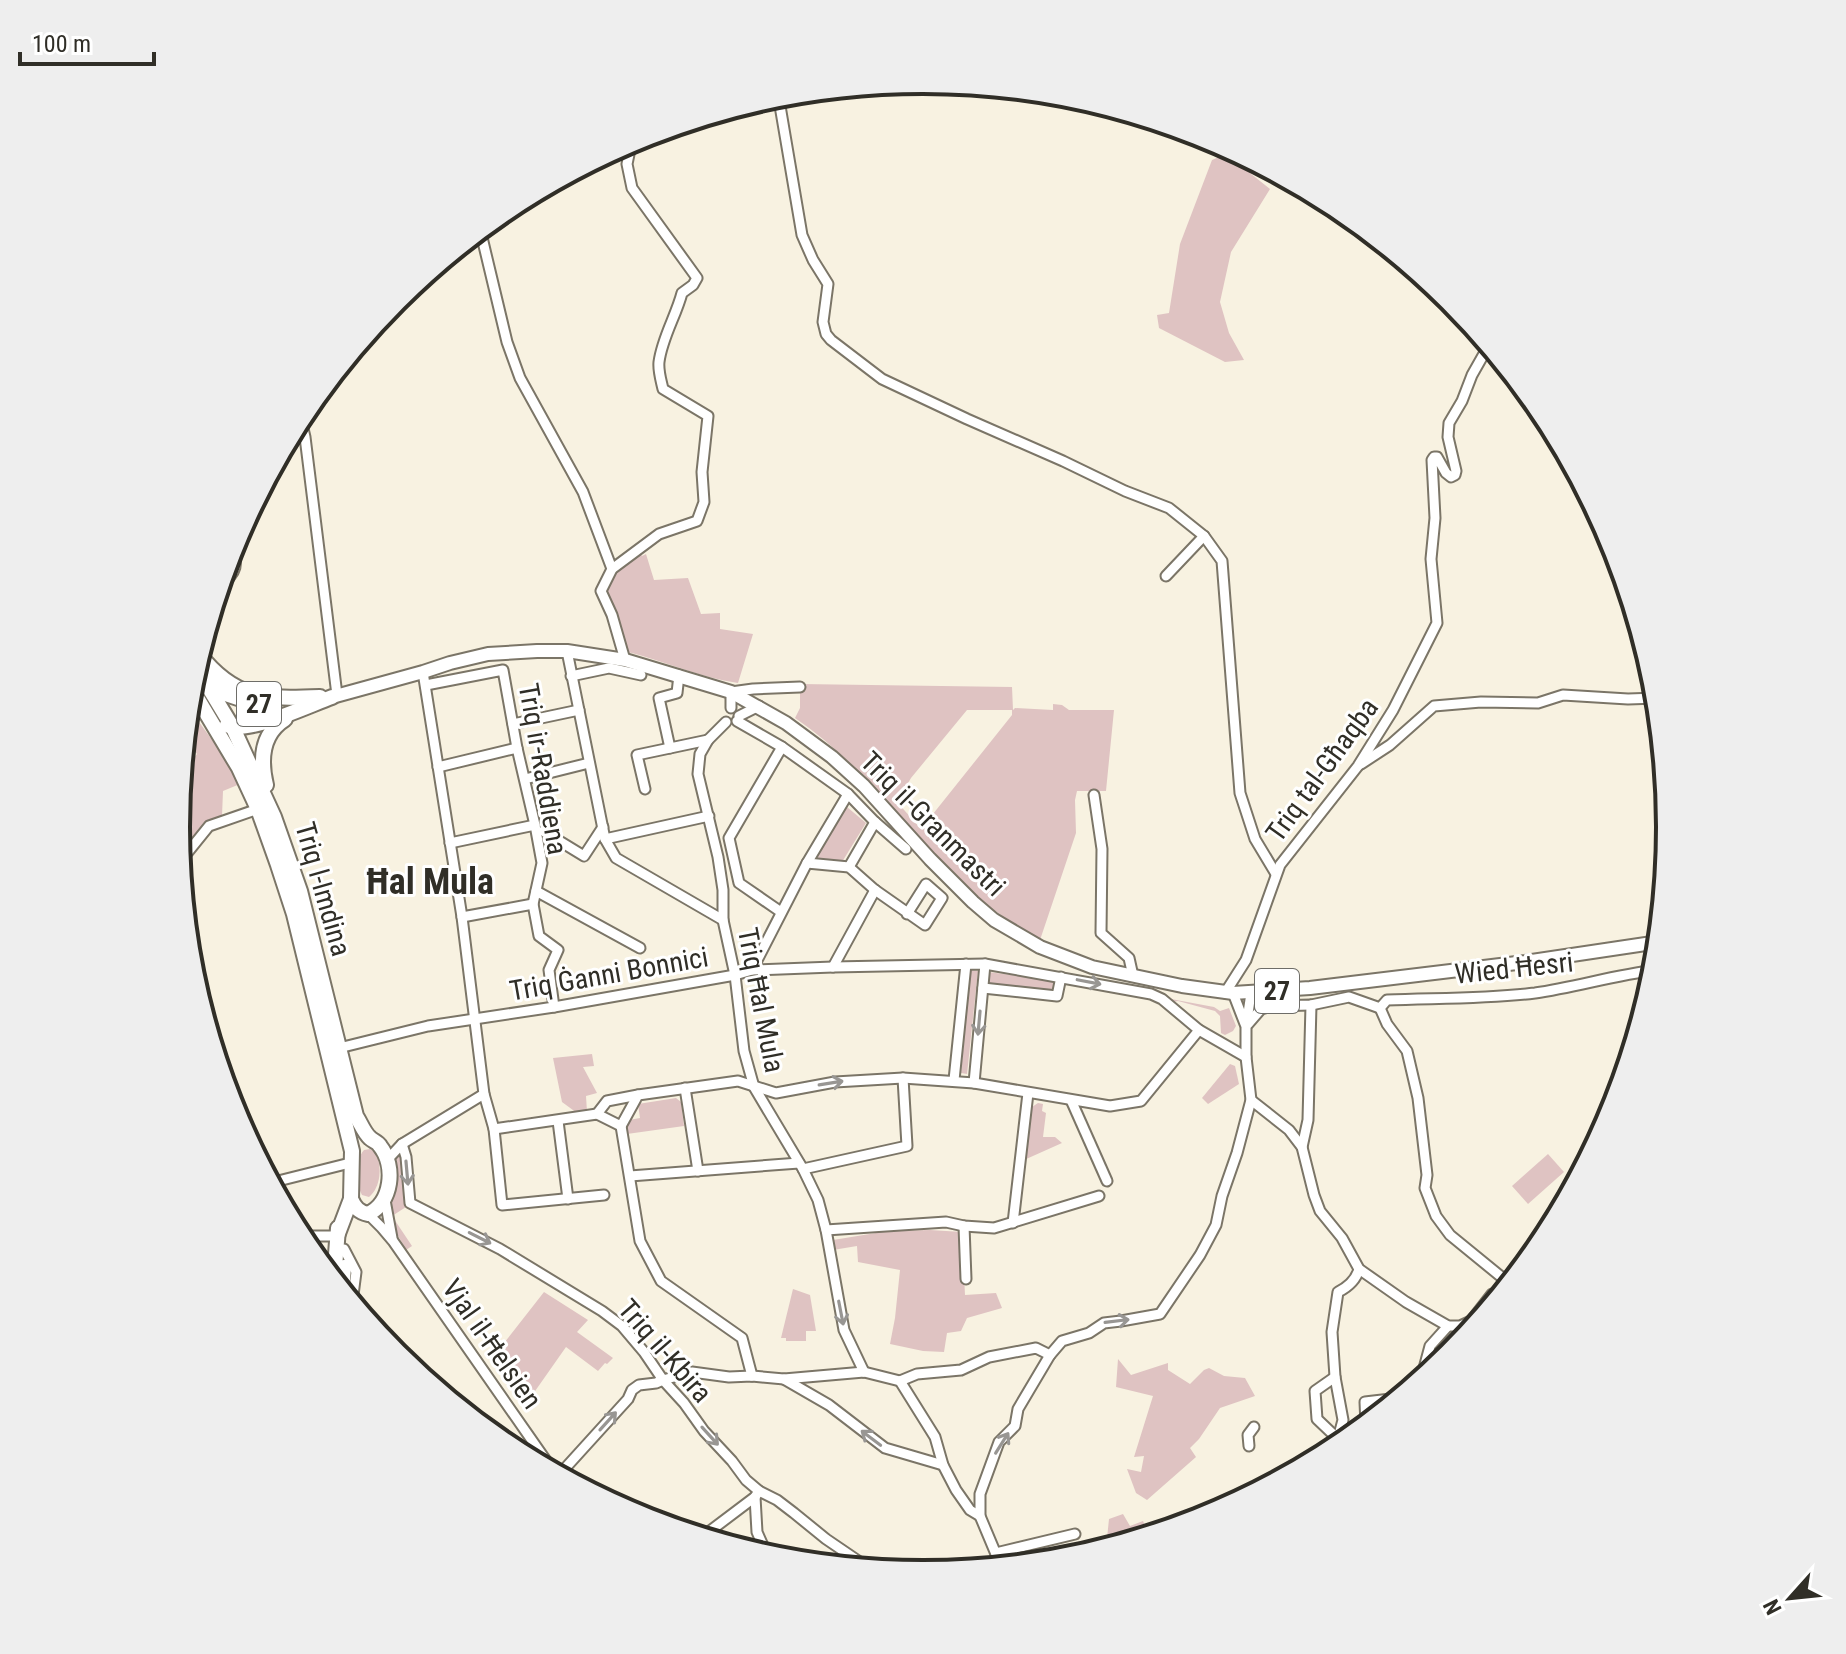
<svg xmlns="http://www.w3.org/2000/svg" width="1846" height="1654" viewBox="0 0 1846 1654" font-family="'Roboto Condensed',sans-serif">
	<rect width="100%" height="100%" fill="#f8f2e1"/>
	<g fill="#dfc3c2" fill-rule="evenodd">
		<polygon points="1226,154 1270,189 1231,252 1220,302 1229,333 1244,360 1225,362 1159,328 1157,315 1169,313 1180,244 1212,160"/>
		<path d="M639,551L642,556L646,554L654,580L688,578L701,614L720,613V629L753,634L738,683C700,678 665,661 628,652C621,640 603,603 606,590C609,573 626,561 639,551Z"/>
		<path d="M800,684L1012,687L1013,710L1015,708L1053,710V704L1062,705L1069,710H1114L1106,791H1077L1075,800L1076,833L1040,940C1007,922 979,899 952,874C937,859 924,843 911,828C876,788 839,748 795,718L800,708ZM967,710H1012V715L921,829L897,802L911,778Z"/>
		<path d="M188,707L232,767L240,784L223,791L222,816C202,822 206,822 194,837C190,843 184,848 179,852L176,827L181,775L197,754L185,735Z"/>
		<polygon points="847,807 866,823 842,862 816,859"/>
		<polygon points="970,970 978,971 967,1074 961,1073"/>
		<polygon points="988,972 1054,980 1053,993 986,985"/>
		<polygon points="1171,999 1214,1007 1220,1011 1229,1008 1236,1026 1233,1031 1225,1035 1221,1033 1220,1016 1215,1011 1178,1001 1173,1002"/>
		<polygon points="592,1054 594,1066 583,1067 597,1093 586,1096 587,1112 577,1113 562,1102 553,1058"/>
		<polygon points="1230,1064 1235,1066 1239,1084 1208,1104 1202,1098"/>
		<polygon points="676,1098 681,1102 684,1126 627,1134 625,1125 629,1120 640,1118 638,1104"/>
		<polygon points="1038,1103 1043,1104 1042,1111 1046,1113 1043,1137 1055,1137 1062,1143 1024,1160 1032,1107"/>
		<path d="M370,1149L376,1152C382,1167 381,1187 369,1197L362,1195C355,1182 354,1162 364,1150Z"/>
		<polygon points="397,1154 400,1154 402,1158 406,1207 392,1216 412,1246 406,1250 388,1218 395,1179 394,1158"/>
		<polygon points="1548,1154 1564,1172 1528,1204 1512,1186"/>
		<polygon points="930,1230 962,1232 965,1295 996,1293 1002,1308 967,1318 961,1331 947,1333 944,1352 923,1351 890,1344 895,1318 900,1270 858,1262 857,1246 833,1250 833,1240 888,1231"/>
		<polygon points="793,1289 810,1295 816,1331 806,1331 806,1341 786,1341 786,1338 781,1338"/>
		<polygon points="544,1292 588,1320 577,1332 613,1358 607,1364 605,1363 598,1371 566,1347 533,1394 497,1352"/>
		<polygon points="1118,1359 1131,1375 1168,1363 1168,1370 1190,1384 1204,1370 1209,1368 1224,1376 1245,1378 1255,1396 1220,1408 1199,1439 1190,1448 1196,1457 1147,1500 1136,1493 1127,1469 1141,1472 1144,1456 1134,1457 1153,1396 1116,1387"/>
		<polygon points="1123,1514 1130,1526 1143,1521 1149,1535 1106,1548 1109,1519"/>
	</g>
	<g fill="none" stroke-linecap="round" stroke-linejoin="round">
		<g stroke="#7b7567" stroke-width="13">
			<g id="minor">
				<polyline points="778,94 802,235 813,260 828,284 823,322 826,334 831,340 882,379 967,419 1063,461 1125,491 1169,508 1204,536 1222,561 1240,793 1255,839 1276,874"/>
				<polyline points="480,229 507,342 520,378 583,492 612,569"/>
				<polyline points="300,416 305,437 337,695"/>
				<polyline points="1166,576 1204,536"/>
				<path d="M219,586C238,573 238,564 232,544"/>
				<polyline points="567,651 605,839 616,858 723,920"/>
				<path d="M625,660L612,615L601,591L612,569L659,534L697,521L704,502L702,472L708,416L663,389C661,380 658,371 659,362C662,338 676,316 682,293L693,285L697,278L632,188L627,164L632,140"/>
				<polyline points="423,672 462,917 484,1094 494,1129 502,1205 604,1195"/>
				<polyline points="571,676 609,668 641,675"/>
				<polyline points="426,685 503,670 517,748 535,825 542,863 533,904 539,936 558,950 549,970 554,1007"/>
				<polyline points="731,708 731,692 753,689 800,687"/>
				<polyline points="739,716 759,706"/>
				<polyline points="737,721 782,747 848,794 875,822 906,849"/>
				<polyline points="726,722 708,740 700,754 698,774 718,857 723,890 723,920 735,975 744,1051 754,1087 803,1169 818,1200 826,1230 844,1330 864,1372"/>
				<polyline points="513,724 579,710"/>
				<polyline points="670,748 659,698 677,693 679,675"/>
				<polyline points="1361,764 1390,745 1434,706 1481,702 1538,703 1563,695 1628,699 1657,698"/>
				<polyline points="438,767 517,748"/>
				<polyline points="525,779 589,763"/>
				<polyline points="645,789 637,755 708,740"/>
				<polyline points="1094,795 1102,849 1101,933 1129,958 1133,976"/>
				<polyline points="543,831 584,856 603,827"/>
				<polyline points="605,839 709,816"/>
				<polyline points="450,843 535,825"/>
				<polyline points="179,858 188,852 209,826 258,809"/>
				<polyline points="807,863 849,867 875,890 925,925 942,898 926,884 907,914"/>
				<polyline points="849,867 875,822"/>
				<polyline points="536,891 640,948"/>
				<polyline points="781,912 739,883 729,838 782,747"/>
				<polyline points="462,917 533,904"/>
				<polyline points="833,967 875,890"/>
				<polyline points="752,970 807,863 848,794"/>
				<polyline points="983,988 1057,996 1061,977"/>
				<polyline points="1225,993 1246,960 1280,865 1358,766 1393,710 1437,623 1431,559 1435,518 1432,460 1434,457 1437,457 1446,473 1451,477 1455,475 1456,471 1448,437 1449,423 1462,401 1472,375 1489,345"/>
				<polyline points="1233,993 1245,1024"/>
				<polyline points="1380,1008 1387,1024 1407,1051 1418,1098 1427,1175 1425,1188 1436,1216 1450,1235 1510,1284"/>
				<path d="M1380,1008L1387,1000C1436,998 1486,999 1535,993C1576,987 1615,975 1656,970"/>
				<polyline points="1248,1024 1261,1009 1272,1006 1311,1005 1349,997 1380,1008"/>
				<polyline points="339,1048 428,1026 554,1007 735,975 752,970 833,967 985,964 1151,994 1162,999 1199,1030 1246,1057"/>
				<polyline points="954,1080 966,964"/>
				<polyline points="974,1083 985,964"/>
				<polyline points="685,1088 698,1171"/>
				<polyline points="1071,1100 1107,1181"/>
				<polyline points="1251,1100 1289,1130 1302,1147 1314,1195 1320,1211 1342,1238 1359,1269 1406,1302 1448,1326 1460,1326 1471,1321 1478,1322"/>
				<polyline points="597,1114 607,1101 638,1095"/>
				<polyline points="558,1121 568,1199"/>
				<polyline points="621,1126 640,1241 661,1281 742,1338 752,1376"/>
				<polyline points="494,1129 597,1114 621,1126 638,1095 738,1081 776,1093 835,1082 903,1078 974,1083 1110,1106 1141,1101 1199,1030"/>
				<polyline points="402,1144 406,1157 410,1203 500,1249 602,1311 622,1326 644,1352 663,1380 684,1403 704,1431 732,1461 746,1480 759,1491 777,1500 794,1513 826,1539 870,1569"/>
				<polyline points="1302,1147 1308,1120 1311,1005"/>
				<polyline points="387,1160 402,1144 484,1094"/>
				<polyline points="803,1169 907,1146 903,1078"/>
				<polyline points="630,1176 799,1163"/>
				<polyline points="270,1183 346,1164"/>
				<polyline points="385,1200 392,1238"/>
				<polyline points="368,1214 382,1228 393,1241 554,1472"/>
				<polyline points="1553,1221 1554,1223"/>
				<polyline points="1013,1223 1028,1093"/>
				<polyline points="964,1226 966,1279"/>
				<polyline points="826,1230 946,1222 964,1226 994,1228 1099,1196"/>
				<polyline points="299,1236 337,1236"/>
				<polyline points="344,1249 356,1272 352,1303"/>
				<polyline points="1471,1321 1492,1294 1506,1289"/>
				<polyline points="1335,1377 1315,1391 1317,1419 1338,1439"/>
				<polyline points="784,1379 829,1405 885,1448 943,1465"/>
				<polyline points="900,1381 935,1437 943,1465 956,1490 970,1510 980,1516"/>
				<polyline points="1397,1398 1423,1372 1430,1346 1448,1326"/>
				<polyline points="1366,1425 1365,1402 1399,1398"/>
				<polyline points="1249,1446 1248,1435 1254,1427"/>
				<path d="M1335,1450L1343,1420L1335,1377L1332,1332L1338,1292C1348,1287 1356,1280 1359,1269"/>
				<polyline points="559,1475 628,1399 632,1390 639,1385 656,1383 663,1380 692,1372 729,1377 752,1376 784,1379 864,1372 900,1381 917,1374 961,1370 989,1357 1036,1348 1050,1355"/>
				<polyline points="755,1497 757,1532 768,1557"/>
				<polyline points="702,1537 755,1497 759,1491"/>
				<polyline points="996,1553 1075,1534"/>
				<polyline points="1001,1566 980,1516 980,1494 999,1442 1015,1426 1018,1409 1050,1355 1062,1341 1089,1333 1104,1323 1121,1321 1160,1314 1200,1255 1216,1225 1222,1196 1237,1153 1251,1100 1246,1057 1246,1027 1251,993"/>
			</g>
		</g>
		<g stroke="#7b7567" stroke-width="16">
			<polyline id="major" points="332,697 423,672 450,663 488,654 537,651 567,651 625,660 731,692 786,723 832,757 864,786 930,859 973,902 994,920 1040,947 1092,967 1182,986 1233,993 1310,988 1525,962 1659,942"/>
		</g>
		<g stroke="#7b7567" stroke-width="18">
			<g id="highway">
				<path d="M199,654C235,700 265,699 320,697"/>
				<path d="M195,665L233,728L274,817L300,891L356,1116C360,1122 364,1133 370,1138C373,1141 378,1142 380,1146C396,1166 392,1203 368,1214C359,1212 355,1208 351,1199"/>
				<polyline points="208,680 226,694 253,703"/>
				<polyline points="190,686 239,768 258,809 278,865 294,914 352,1151 351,1199 337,1236"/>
				<path d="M227,725C247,735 309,705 332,697"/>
				<path d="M266,785C260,760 261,734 285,719"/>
				<polyline points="334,1281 338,1228"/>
				<polyline points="342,1291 344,1267"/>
			</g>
		</g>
		<use href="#minor" stroke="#fff" stroke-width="9"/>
		<use href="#major" stroke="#fff" stroke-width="12"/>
		<use href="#highway" stroke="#fff" stroke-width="14"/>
	</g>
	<defs><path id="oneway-shaft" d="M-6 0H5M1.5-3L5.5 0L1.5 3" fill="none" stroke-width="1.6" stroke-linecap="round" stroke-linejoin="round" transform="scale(2)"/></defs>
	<g stroke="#989693">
		<use href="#oneway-shaft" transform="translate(1089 982) rotate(11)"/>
		<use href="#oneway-shaft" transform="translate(979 1023) rotate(95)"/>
		<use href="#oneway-shaft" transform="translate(831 1083) rotate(-9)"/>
		<use href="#oneway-shaft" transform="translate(407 1173) rotate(85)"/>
		<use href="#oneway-shaft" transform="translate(480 1238) rotate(27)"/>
		<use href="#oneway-shaft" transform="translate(841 1313) rotate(79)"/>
		<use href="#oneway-shaft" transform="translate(1117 1321) rotate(-7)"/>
		<use href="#oneway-shaft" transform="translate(608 1421) rotate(-48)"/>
		<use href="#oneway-shaft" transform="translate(710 1436) rotate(48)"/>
		<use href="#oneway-shaft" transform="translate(871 1438) rotate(-143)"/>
		<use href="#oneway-shaft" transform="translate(1002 1443) rotate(-58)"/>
	</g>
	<g text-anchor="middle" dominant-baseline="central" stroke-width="6" stroke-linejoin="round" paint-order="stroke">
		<g fill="#fff" stroke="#6e6d68" stroke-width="2">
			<rect x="237" y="682" width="44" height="44" rx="6"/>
			<rect x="1255" y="969" width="44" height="44" rx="6"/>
		</g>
		<g font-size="26" font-weight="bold" fill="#302e27">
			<text x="259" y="704">27</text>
			<text x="1277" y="991">27</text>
		</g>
		<g font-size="28" fill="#302e27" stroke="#fff">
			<text transform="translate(543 769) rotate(80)">Triq ir-Raddiena</text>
			<text transform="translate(1322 770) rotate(-54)">Triq tal-Għaqba</text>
			<text transform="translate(933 824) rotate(45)">Triq il-Granmastri</text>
			<text transform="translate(323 889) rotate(74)">Triq l-Imdina</text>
			<text transform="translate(1514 968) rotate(-6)">Wied Ħesri</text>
			<text transform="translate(609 974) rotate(-10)">Triq Ġanni Bonnici</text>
			<text transform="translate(761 1000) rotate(79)">Triq Ħal Mula</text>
			<text transform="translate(492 1344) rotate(55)">Vjal il-Ħelsien</text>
			<text transform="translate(665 1351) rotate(49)">Triq il-Kbira</text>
		</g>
		<g font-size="36" font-weight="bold" fill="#302e27" stroke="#fff">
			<text x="430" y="882">Ħal Mula</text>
		</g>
	</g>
	<path d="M0 0H1846V1654H0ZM190 827a733 733 0 1 1 1466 0a733 733 0 1 1-1466 0Z" fill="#eee" fill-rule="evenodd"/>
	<path fill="none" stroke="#302e27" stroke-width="4" d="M190 827a733 733 0 1 1 1466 0a733 733 0 1 1-1466 0Z"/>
	<g transform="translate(1790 1598) rotate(243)" stroke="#ffffff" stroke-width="6" paint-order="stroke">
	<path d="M0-6L14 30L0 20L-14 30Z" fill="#302e27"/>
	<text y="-12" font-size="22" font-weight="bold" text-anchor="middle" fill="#302e27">N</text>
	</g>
	<path d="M20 52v12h134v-12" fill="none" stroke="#302e27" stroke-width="4"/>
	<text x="32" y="52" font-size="24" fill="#302e27" stroke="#ffffff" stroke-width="6" paint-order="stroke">100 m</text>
</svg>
